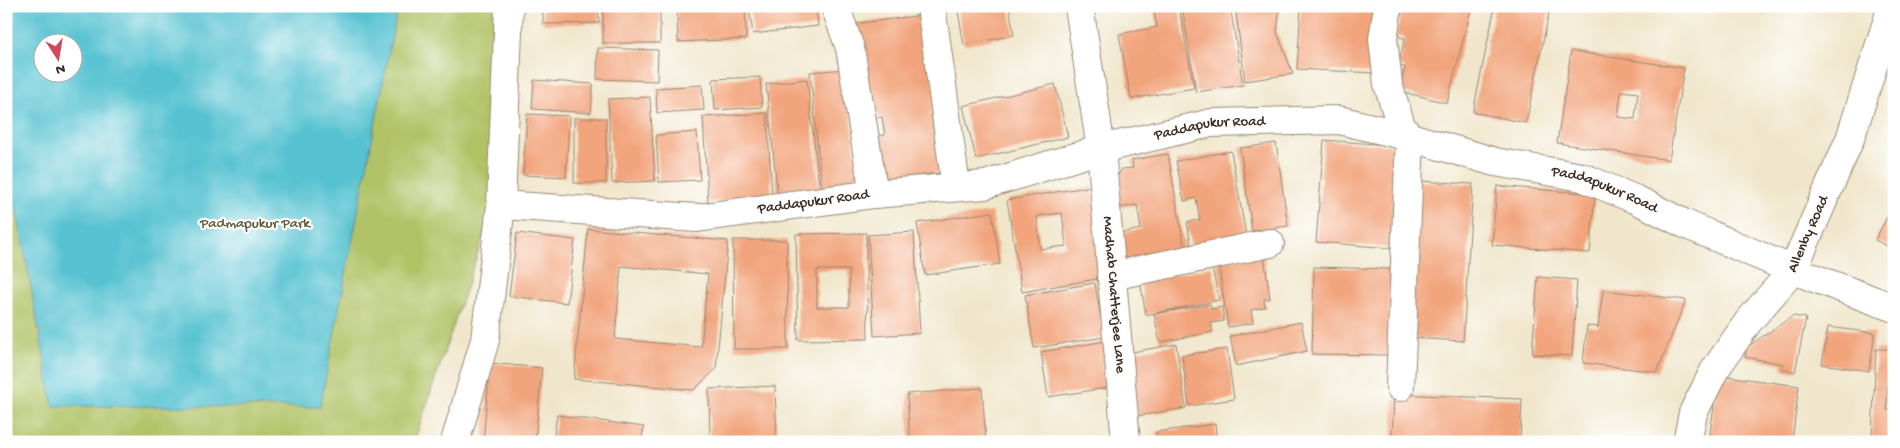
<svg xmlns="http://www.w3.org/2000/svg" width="1900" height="448" viewBox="0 0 1900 448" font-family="'Gochi Hand',sans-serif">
	<rect width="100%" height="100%" fill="#fff"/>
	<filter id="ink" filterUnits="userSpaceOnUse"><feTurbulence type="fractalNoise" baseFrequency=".02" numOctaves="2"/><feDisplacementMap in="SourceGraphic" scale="10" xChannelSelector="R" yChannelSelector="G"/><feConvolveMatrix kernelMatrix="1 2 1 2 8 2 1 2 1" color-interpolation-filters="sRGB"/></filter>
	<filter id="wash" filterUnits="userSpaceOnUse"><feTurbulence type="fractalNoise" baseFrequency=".0096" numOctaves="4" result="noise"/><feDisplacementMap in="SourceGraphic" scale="20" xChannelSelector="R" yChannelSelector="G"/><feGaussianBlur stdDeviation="1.12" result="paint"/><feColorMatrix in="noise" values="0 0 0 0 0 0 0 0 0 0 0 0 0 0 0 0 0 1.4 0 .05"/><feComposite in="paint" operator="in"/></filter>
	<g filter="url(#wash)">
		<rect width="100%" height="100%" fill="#f0e6cb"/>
		<path fill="#b0c265" stroke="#767642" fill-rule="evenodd" d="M6,6H503L490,217L414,442H6ZM42,42H72V72H42Z"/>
		<path fill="#56c2d1" stroke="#487678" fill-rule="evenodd" d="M6,6H398L320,407L53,406L6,153ZM42,42H72V72H42Z"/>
		<g id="blocks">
			<g fill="#f2a47b" fill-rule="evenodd">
				<polygon points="543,6 598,6 599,23 543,24"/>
				<rect x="603" y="6" width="57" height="37"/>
				<polygon points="745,6 746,39 678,42 677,9"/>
				<polygon points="749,6 816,6 818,26 753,34"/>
				<polygon points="957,6 1009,6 1014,35 964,45"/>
				<polygon points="1182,6 1230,6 1243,85 1196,92"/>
				<polygon points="1235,6 1280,6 1277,32 1293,74 1245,81"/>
				<polygon points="1301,6 1380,6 1376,73 1297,69"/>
				<polygon points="1403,6 1472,6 1447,103 1399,91 1405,67 1398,66 1405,38 1396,36"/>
				<polygon points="1495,6 1542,6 1550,8 1526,123 1473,112"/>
				<polygon points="1179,7 1194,88 1131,99 1119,34 1157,27 1154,12"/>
				<polygon points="923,15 937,109 931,112 936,149 941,148 945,172 886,180 879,136 885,135 882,117 867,120 852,24"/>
				<polygon points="598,48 658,50 657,81 597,79"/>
				<path d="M1571,51L1684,68L1669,160L1557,143ZM1621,91L1638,93L1635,119L1618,117Z"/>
				<polygon points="846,69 859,186 822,191 810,72"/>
				<polygon points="760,77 762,107 715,110 713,79"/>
				<polygon points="807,79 820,193 778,198 766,84"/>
				<polygon points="534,80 593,84 591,113 532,109"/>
				<polygon points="1055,84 1068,137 976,159 963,106"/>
				<polygon points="702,85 704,110 657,113 656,88"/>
				<polygon points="650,97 655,181 612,183 608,99"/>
				<polygon points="767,113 772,198 708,202 703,117"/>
				<polygon points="527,114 569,116 566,177 523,175"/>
				<rect x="574" y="118" width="32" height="65"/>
				<polygon points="697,132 700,180 659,182 656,135"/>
				<polygon points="1324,140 1400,146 1391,248 1316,242"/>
				<polygon points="1276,143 1288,226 1252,231 1240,148"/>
				<polygon points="1231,151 1246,235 1191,245 1187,222 1200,220 1196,198 1184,201 1176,161"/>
				<polygon points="1168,154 1186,256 1117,269 1111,235 1141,229 1137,205 1117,208 1112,184 1122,169 1133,168 1132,160"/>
				<polygon points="1420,181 1473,184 1463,341 1410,338"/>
				<path d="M1093,186L1102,278L1022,292L1007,200ZM1062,213L1066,246L1040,249L1037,216Z"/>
				<polygon points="1497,186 1595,194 1590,253 1492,245"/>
				<polygon points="1894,204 1894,249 1875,240"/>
				<polygon points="992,212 1000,264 925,275 917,223"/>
				<path d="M588,229L728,241L716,369L694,390L574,379ZM621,266L708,274L701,347L615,339Z"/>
				<polygon points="914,232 920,333 874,336 868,235"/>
				<polygon points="517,233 575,240 567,303 509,296"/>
				<path d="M866,233L868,339L798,340L796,234ZM817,270H849V307H817Z"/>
				<polygon points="733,240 787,240 788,349 734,349"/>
				<polygon points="1264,255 1270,299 1264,299 1265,307 1251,310 1253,323 1228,327 1218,262"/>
				<polygon points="1212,267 1219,300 1146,315 1140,281"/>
				<polygon points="1314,267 1390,269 1388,355 1312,354"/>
				<polygon points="1538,277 1577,280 1572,356 1532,354"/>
				<polygon points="1095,283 1104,337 1034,348 1025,295"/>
				<polygon points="1603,290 1686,300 1657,372 1583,363 1587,326 1598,327"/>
				<polygon points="1210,304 1211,309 1222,307 1224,321 1211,323 1213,332 1160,342 1154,314"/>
				<polygon points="1793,316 1806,318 1795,372 1782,369 1783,364 1745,357 1747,347"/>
				<polygon points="1301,322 1307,351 1236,366 1230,336"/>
				<polygon points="1828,327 1875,333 1869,371 1822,364"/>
				<polygon points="1106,341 1113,387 1048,397 1041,352"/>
				<polygon points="1176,344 1186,408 1137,416 1127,353"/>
				<polygon points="1227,349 1234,399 1189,406 1182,355"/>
				<polygon points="1876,349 1894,349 1894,374 1888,374 1887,410 1894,410 1894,442 1889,442 1889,438 1872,437"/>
				<polygon points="490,363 542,368 535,442 483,442"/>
				<polygon points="1718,375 1799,386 1792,442 1709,442"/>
				<polygon points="775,386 777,442 710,442 709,389"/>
				<polygon points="982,388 986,442 910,442 907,394"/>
				<polygon points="1394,394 1522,399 1520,442 1392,442"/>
				<polygon points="557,415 644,427 641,442 553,442"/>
				<polygon points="1215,424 1217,442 1158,442 1156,432"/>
				<polygon points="895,438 895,442 817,442 817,440"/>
			</g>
		</g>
	</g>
	<g filter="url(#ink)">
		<use href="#blocks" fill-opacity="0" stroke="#968874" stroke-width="1"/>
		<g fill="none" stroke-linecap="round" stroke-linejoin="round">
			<g stroke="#968874" stroke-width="30">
				<g id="street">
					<polyline points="835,6 850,48 874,194"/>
					<polyline points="931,6 956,187"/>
					<path id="s1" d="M1079,6L1101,149L1126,442"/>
					<polyline points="1388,6 1383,39 1388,84 1401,126 1410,137 1400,387"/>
					<path id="s2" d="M501,205L697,218L874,194L985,185L1101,149L1211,123L1339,120L1410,137L1495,162L1582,177L1639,201L1685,224L1793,270L1894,308"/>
					<polyline points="1111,276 1270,243"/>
					<polyline points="455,442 485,340 501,205 509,6"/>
					<path id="s3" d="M1687,442L1693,413L1714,371L1748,322L1793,270L1850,139L1892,6"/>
				</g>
			</g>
			<use href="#street" stroke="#fff" stroke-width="28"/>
		</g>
	</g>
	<g text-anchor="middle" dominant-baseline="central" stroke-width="4.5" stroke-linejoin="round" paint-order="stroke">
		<g font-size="15" fill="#3b2a1e" stroke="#fff">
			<text stroke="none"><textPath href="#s2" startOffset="719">Paddapukur Road</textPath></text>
			<text stroke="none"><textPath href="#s2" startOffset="1124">Paddapukur Road</textPath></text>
			<text stroke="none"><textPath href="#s2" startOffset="314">Paddapukur Road</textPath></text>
			<text stroke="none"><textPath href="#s3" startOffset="244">Allenby Road</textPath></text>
			<text stroke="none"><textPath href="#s1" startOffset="291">Madhab Chatterjee Lane</textPath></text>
		</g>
		<g font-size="15" fill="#5e5833" stroke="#fff">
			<text x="255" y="224">Padmapukur Park</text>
		</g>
	</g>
	<rect width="1900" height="448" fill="none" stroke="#fff" stroke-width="25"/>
	<g transform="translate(58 58) rotate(168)"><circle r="24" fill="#ffffff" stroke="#b1aaa5"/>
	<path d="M0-4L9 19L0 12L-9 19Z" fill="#d1495b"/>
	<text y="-8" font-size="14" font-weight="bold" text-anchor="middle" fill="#3b2a1e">N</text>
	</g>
</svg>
